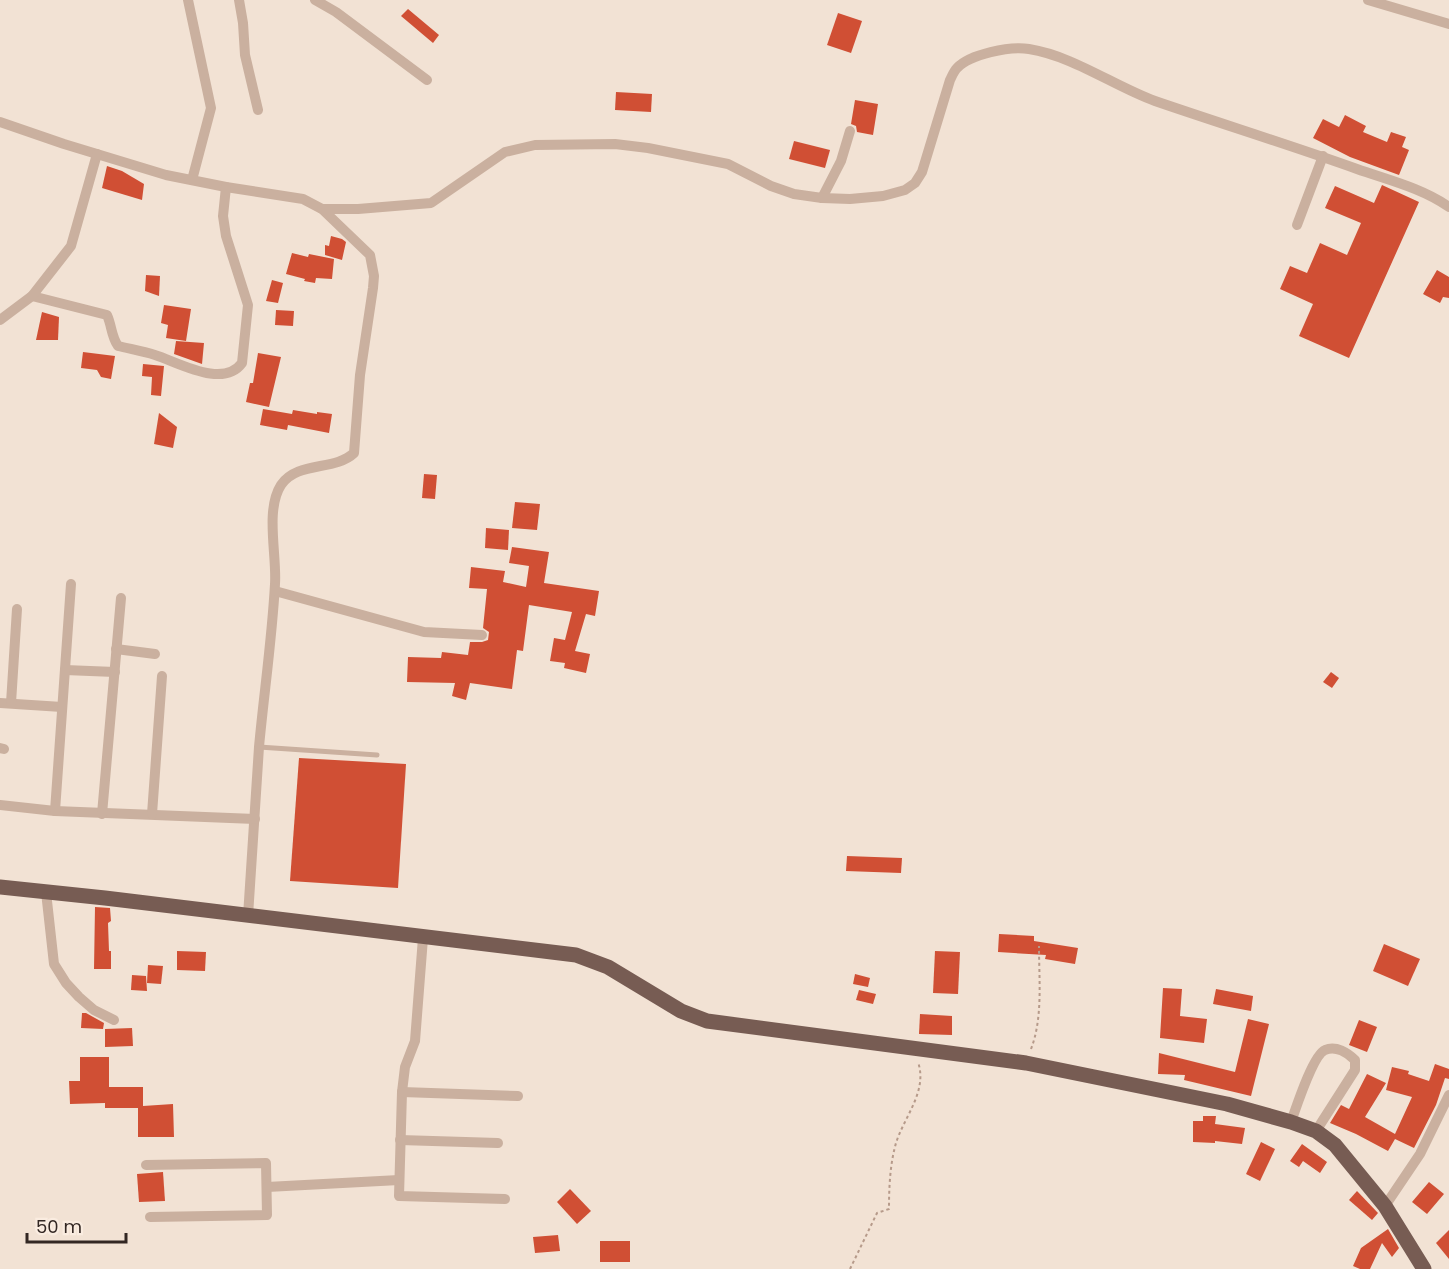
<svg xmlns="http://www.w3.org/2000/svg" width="1449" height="1269" viewBox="0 0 1449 1269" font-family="Poppins,sans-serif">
	<rect width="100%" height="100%" fill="#f2e2d4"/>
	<g fill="#d04f34">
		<polygon points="408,9 439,35 433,43 401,16"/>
		<polygon points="838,13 862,21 851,53 827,45"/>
		<polygon points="616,92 652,94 651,112 615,110"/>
		<polygon points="855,100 878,104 873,135 857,132 856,126 851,124"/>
		<polygon points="1345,115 1366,126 1363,132 1387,142 1391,132 1406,137 1402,147 1409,150 1399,175 1350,157 1313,138 1323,119 1339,127"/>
		<polygon points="794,141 830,150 825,168 789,159"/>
		<polygon points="107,166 122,171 144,184 142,200 102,188"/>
		<polygon points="1382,185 1419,202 1349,358 1299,336 1313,304 1280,289 1290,266 1307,273 1320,243 1347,255 1361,223 1325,208 1335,186 1374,203"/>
		<polygon points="331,236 342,239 346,242 342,260 325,255 325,245 329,246"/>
		<polygon points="292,253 308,257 309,254 334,259 332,279 316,278 315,283 304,281 305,279 286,274"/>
		<polygon points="1437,270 1449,277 1449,298 1443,297 1440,303 1423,294"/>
		<polygon points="146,275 160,276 159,296 145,291"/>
		<polygon points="272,280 283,283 278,303 266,301"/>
		<polygon points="164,305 191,309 186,341 166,338 168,325 161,323"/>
		<polygon points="276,310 294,311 293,326 275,325"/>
		<polygon points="42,312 59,317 58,340 36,340"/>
		<polygon points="176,341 204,343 202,364 174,354"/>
		<polygon points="83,352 115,356 111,379 101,377 97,370 81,368"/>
		<polygon points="258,353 281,357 269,407 246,402 250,383 253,383"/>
		<polygon points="143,364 164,366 161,396 151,395 152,377 142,376"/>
		<polygon points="263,409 292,414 293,410 317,414 317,412 332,414 329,433 288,425 287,430 260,425"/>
		<polygon points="159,413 177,427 173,448 154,444"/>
		<polygon points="424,474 437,475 435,499 422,498"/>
		<polygon points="515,502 540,504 537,530 512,528"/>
		<polygon points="486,528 509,530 508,550 485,548"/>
		<polygon points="512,547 549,552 544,583 599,591 595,616 586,614 575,651 590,654 586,673 564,668 565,663 550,661 554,638 565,640 572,612 529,605 523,651 517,650 512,689 470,683 466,700 452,696 455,683 407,682 408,657 441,658 442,652 468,655 470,642 482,642 488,640 489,632 483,628 487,589 469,588 471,567 505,571 503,582 526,587 529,566 509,563"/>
		<polygon points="1331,672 1339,678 1332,688 1323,682"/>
		<polygon points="299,758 406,764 398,888 290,881"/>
		<polygon points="847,856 902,858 901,873 846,871"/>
		<polygon points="95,907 110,908 111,921 108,923 109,951 111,951 111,969 94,969"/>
		<polygon points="999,934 1034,936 1034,941 1078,948 1075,964 1045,959 1046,955 998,952"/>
		<polygon points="1384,944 1420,959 1408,986 1373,971"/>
		<polygon points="177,951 206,952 205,971 177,970"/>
		<polygon points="935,951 960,952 958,994 933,993"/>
		<polygon points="148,965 163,966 161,984 147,983"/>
		<polygon points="855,974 870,978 868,987 853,984"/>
		<polygon points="132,975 146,976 147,991 131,990"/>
		<polygon points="1163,988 1182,989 1180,1016 1207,1019 1204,1043 1160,1038"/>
		<polygon points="1216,989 1253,996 1251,1011 1213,1004"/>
		<polygon points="859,990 876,994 873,1004 856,1000"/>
		<polygon points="82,1013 86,1013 104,1023 103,1029 81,1028"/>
		<polygon points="920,1014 952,1016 952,1035 919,1034"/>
		<polygon points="1248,1019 1269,1024 1251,1096 1184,1080 1185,1075 1158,1074 1159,1053 1235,1072"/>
		<polygon points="1359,1020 1377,1027 1367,1052 1349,1045"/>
		<polygon points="132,1028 133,1046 105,1047 105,1029"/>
		<polygon points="80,1057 109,1057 109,1087 143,1087 143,1106 173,1104 174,1137 138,1137 138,1108 105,1108 105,1103 70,1104 69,1081 80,1081"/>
		<polygon points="1435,1064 1449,1069 1449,1079 1445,1078 1436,1105 1414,1148 1395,1139 1388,1151 1356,1134 1330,1123 1341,1105 1349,1109 1367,1074 1386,1083 1365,1117 1395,1134 1412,1097 1386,1090 1392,1067 1409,1071 1408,1074 1429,1081"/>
		<polygon points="1203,1116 1216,1116 1215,1124 1245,1128 1242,1144 1215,1141 1215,1143 1193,1142 1193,1121 1203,1121"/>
		<polygon points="1261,1142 1275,1149 1260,1181 1246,1174"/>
		<polygon points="1302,1144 1327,1162 1320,1173 1303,1161 1299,1167 1290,1161"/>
		<polygon points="163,1172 165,1201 139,1202 137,1174"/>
		<polygon points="1429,1182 1444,1194 1427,1214 1412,1202"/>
		<polygon points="570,1189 591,1211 577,1224 557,1202"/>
		<polygon points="1357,1191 1378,1213 1372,1220 1349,1200"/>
		<polygon points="1388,1229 1399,1248 1392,1257 1382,1243 1370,1269 1360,1269 1353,1266 1361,1248"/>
		<polygon points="1449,1230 1449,1259 1436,1243"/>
		<polygon points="558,1235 560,1251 535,1253 533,1237"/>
		<rect x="600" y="1241" width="30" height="21"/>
	</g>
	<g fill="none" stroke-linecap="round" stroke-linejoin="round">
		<g stroke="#b69a8a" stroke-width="2" stroke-dasharray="3 3" stroke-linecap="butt">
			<path d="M1031,1049C1043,1018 1039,980 1039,946"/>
			<path d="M850,1269L877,1213L889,1209C889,1187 890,1164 896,1143C904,1117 928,1091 918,1062"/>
		</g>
		<polyline stroke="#cab09f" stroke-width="5" points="259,747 377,755"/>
		<g stroke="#cab09f" stroke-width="10">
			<polyline points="188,0 211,108 192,180"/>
			<polyline points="239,0 243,23 245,55 258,110"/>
			<polyline points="315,0 336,12 427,80"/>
			<polyline points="1368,0 1449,24"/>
			<path d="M0,122L64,144L166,175L226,187L303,199L322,209L370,255L374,276L373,288L360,375L354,453C335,471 297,461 281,485C265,510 277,555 275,584C272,639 264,693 259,747C255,803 252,860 248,916"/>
			<polyline points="822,198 841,161 850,131"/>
			<path d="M322,209H358L431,203L505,152L535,145L615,144L648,148L728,164L771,186L794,194L822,198L850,199L883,196L905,190L915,183L922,172L950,80C952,76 954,71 957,68C970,54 1010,46 1029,49C1073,56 1114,86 1155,101C1222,124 1290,145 1357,169C1388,180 1422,188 1449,207"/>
			<polyline points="1297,225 1323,156"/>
			<path d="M32,296L107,315C112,326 111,336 118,346C130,349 142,351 155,355C178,362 223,389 242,363L248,305L226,236L223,216L226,187"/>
			<polyline points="0,320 32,296 71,246 97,154"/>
			<polyline points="275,591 424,632 482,635"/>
			<polyline points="116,649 155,654"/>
			<polyline points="65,670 115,672"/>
			<polyline points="0,703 62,707"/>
			<polyline points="11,703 17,609"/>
			<polyline points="0,748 4,749"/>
			<polyline points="0,805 55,811 255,819"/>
			<polyline points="55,811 71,584"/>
			<polyline points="102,814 121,598"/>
			<polyline points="152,814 162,676"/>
			<polyline points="46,892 54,964 66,983 79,997 94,1010 114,1020"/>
			<polyline points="423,938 415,1041 405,1067 402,1092 399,1196 505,1199"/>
			<polyline points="402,1092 518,1096"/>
			<path d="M1291,1122C1296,1108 1313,1055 1325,1050C1336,1045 1348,1053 1355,1060V1070L1316,1131"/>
			<polyline points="400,1140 498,1143"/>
			<polyline points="146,1165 266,1163 267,1215 150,1217"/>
			<polyline points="267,1187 399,1180"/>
			<polyline points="1385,1206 1420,1154 1449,1095"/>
		</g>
		<polyline stroke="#775c53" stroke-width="15" points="0,887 105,898 576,955 608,967 681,1011 707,1021 1026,1063 1227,1104 1291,1122 1316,1131 1335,1145 1385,1206 1424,1269"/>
	</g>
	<path d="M27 1233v9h99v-9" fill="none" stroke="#332723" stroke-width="3"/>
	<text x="36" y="1233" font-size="18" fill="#332723" stroke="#faece0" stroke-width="4.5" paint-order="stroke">50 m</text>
</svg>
